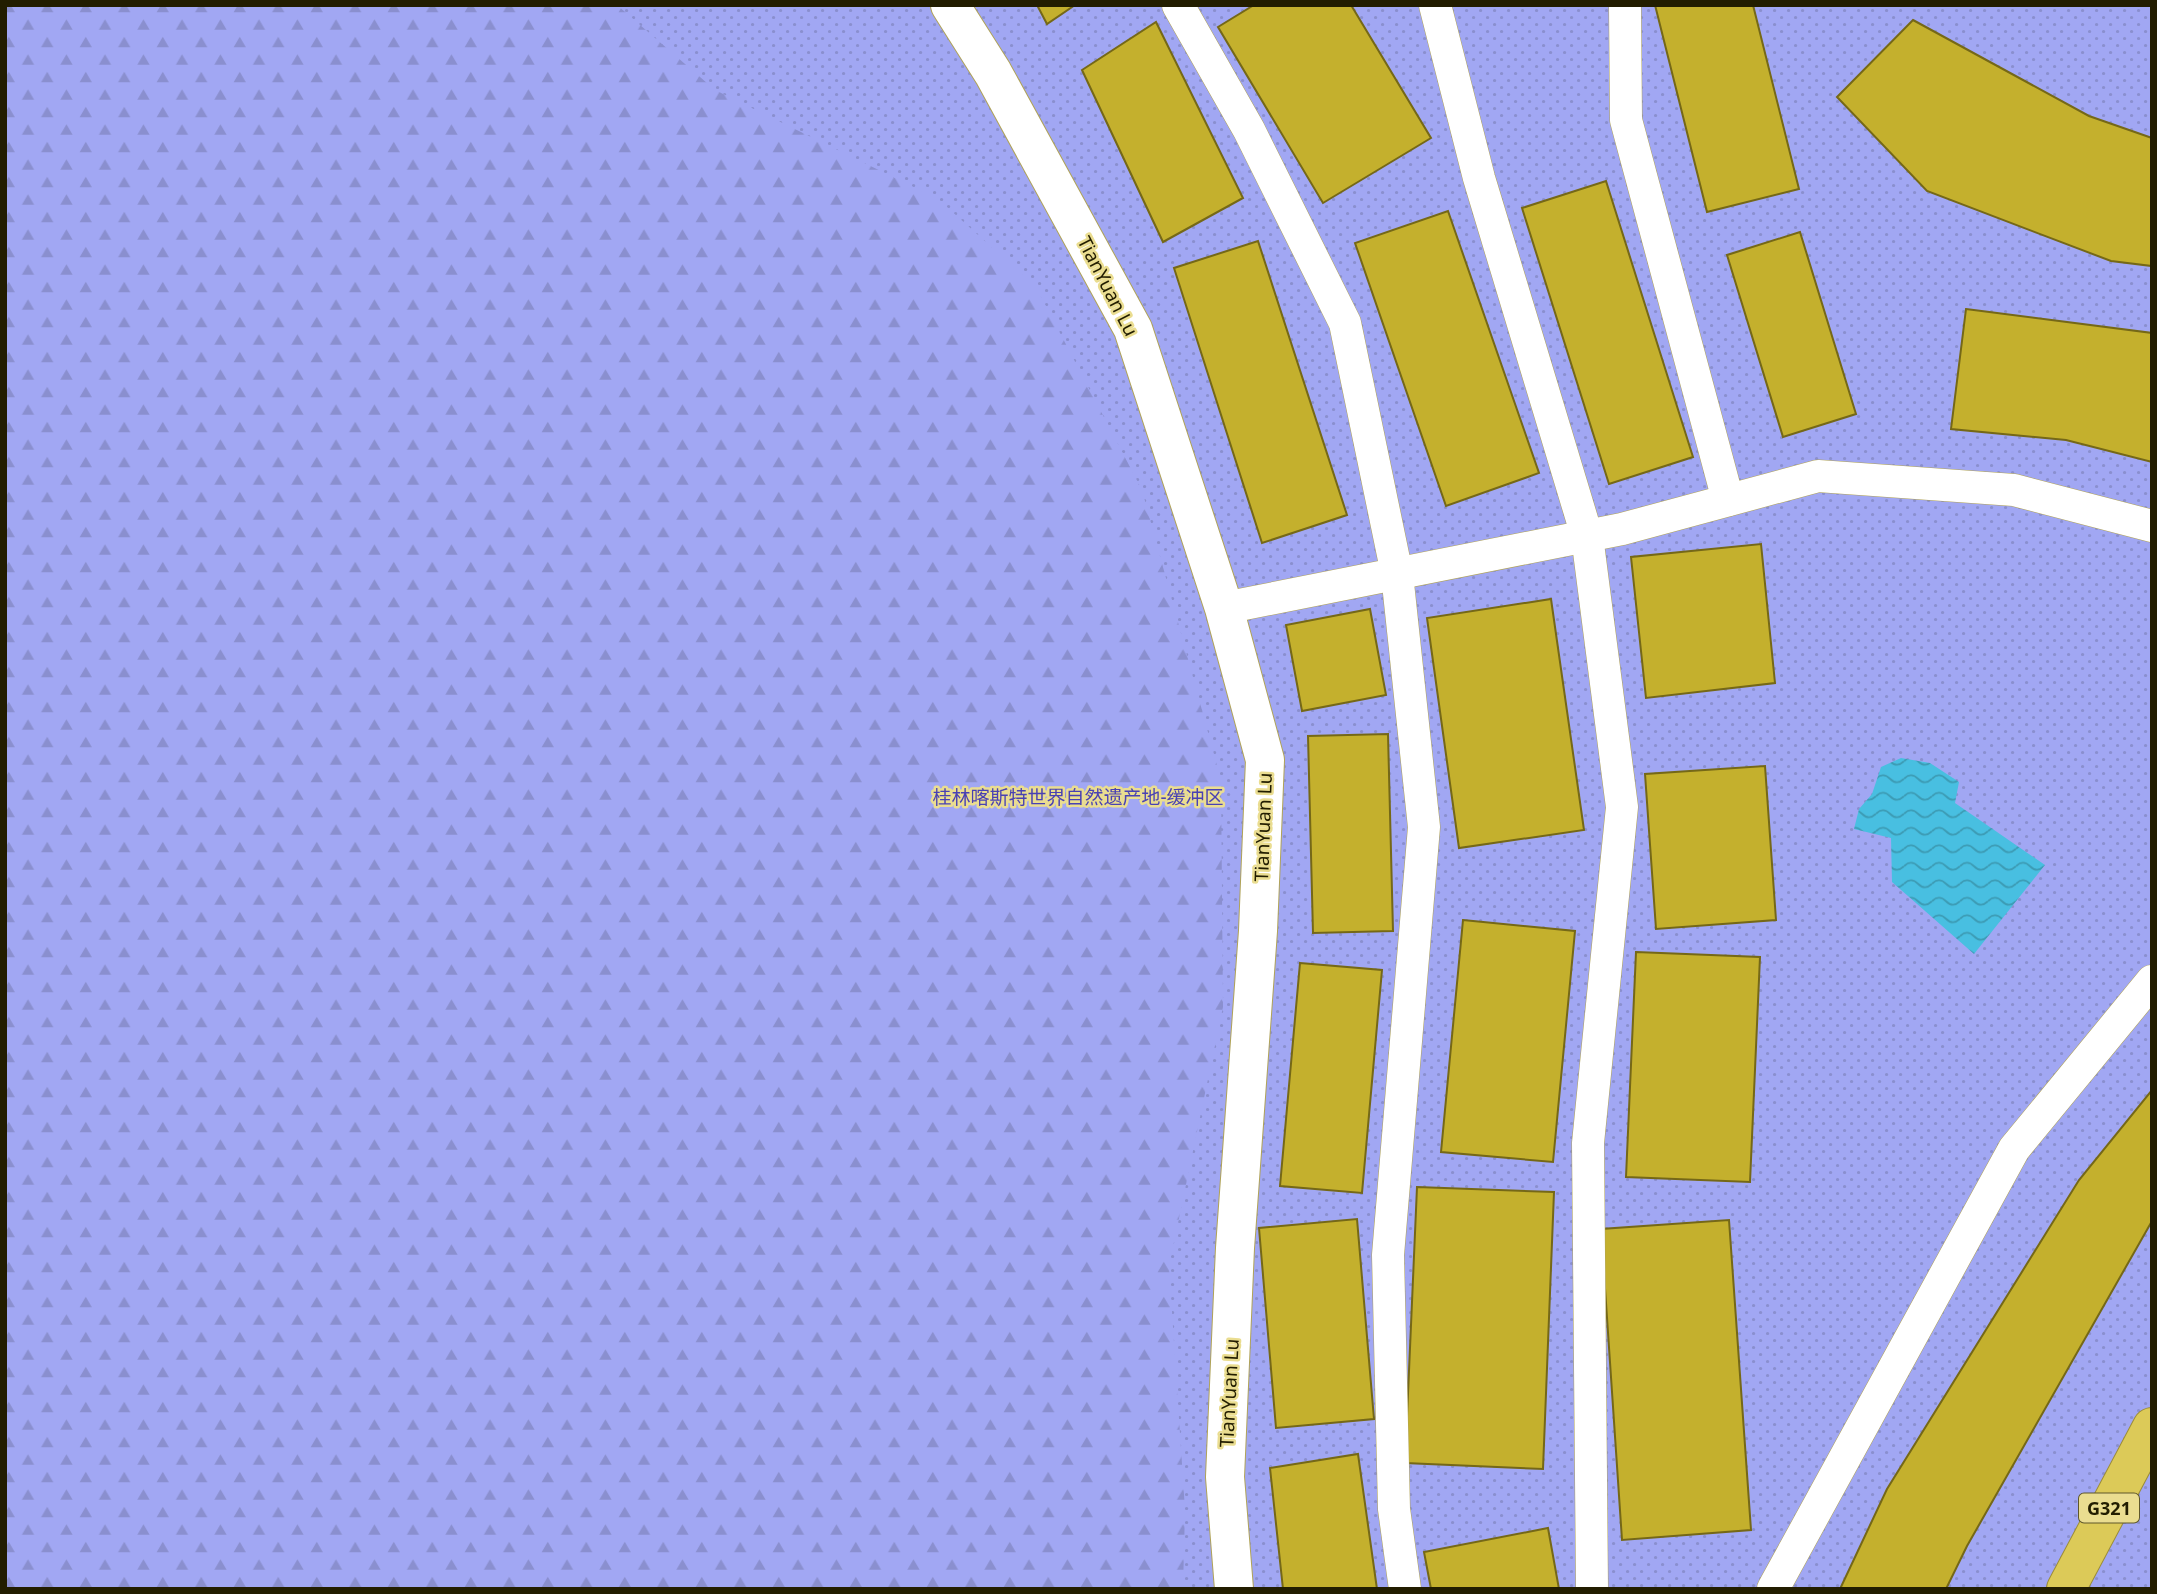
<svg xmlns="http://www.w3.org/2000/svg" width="2157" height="1594" viewBox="0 0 2157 1594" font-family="'Noto Sans','Noto Sans SC',sans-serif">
	<defs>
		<pattern id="grass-dots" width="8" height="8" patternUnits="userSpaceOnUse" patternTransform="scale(1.75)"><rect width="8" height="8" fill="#a1a7f3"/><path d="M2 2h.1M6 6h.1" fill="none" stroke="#8a8fcf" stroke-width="1.8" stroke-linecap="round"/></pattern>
		<pattern id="forest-firs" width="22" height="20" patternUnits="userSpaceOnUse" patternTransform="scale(1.75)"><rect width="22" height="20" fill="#a1a7f3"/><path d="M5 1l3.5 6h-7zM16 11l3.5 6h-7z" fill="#8a8fcf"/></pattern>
		<pattern id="water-waves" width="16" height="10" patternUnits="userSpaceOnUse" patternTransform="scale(1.75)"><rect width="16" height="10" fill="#48bfe1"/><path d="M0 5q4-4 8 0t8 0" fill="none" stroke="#3c9bb4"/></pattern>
	</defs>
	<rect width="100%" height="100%" fill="#eadd90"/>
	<rect fill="url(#grass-dots)" x="5" y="5" width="2147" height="1584"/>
	<polygon fill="url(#forest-firs)" points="5,5 617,5 715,90 938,199 1036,287 1142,490 1221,780 1223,1007 1169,1266 1185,1510 1183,1589 5,1589"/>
	<polygon fill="url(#water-waves)" points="1901,758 1930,763 1959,782 1955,803 2045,865 1974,954 1892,882 1891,838 1854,829 1859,809 1872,794 1881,767"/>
	<g fill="#c4b02d" stroke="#756817" stroke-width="2">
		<polygon points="1037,5 1075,5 1047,24"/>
		<polygon points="1254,5 1351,5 1431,138 1323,203 1218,27"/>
		<polygon points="1655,5 1753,5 1799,189 1707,212"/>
		<polygon points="1913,20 2089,116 2152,138 2152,266 2111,261 1927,191 1837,97"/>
		<polygon points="1156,22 1243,198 1163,242 1082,70"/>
		<polygon points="1606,181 1693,457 1609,484 1522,208"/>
		<polygon points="1448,211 1539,473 1446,506 1355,243"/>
		<polygon points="1800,232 1856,414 1783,437 1727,255"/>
		<polygon points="1258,241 1347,515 1262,543 1174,268"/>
		<polygon points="1966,309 2152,333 2152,462 2066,440 1951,429"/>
		<polygon points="1761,544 1775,683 1646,698 1631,557"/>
		<polygon points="1551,599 1584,830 1459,848 1427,618"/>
		<polygon points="1370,609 1386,695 1302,711 1286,625"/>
		<polygon points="1388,734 1393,931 1313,933 1308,736"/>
		<polygon points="1765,766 1776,920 1656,929 1645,774"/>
		<polygon points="1463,920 1575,931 1553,1162 1441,1152"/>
		<polygon points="1636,952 1760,957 1750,1182 1626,1177"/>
		<polygon points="1300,963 1382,970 1362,1193 1280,1186"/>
		<polygon points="2152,1090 2152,1221 1967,1546 1946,1589 1840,1589 1887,1489 2079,1180"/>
		<polygon points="1417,1187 1554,1192 1543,1469 1405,1463"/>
		<polygon points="1357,1219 1374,1419 1276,1428 1259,1228"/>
		<polygon points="1729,1220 1751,1530 1622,1540 1601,1229"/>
		<polygon points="1358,1454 1377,1589 1283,1589 1270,1468"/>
		<polygon points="1548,1528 1559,1589 1431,1589 1424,1552"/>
	</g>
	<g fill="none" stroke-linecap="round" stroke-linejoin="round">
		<g stroke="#b0a358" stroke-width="33">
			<g id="street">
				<polyline points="1178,5 1249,130 1345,323 1397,574 1424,827 1388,1255 1394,1509 1405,1589"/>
				<polyline points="1435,5 1479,178 1587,536 1622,807 1588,1143 1592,1589"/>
				<polyline points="1625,5 1626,120 1728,500"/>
				<polyline points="1224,608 1622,529 1818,476 2014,490 2152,526"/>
				<polyline points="1773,1589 2014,1149 2152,981"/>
			</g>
		</g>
		<g stroke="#b0a358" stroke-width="40">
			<polyline id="secondary" points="950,5 993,73 1133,329 1224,608 1265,760 1258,931 1235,1248 1225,1477 1234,1589"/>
		</g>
		<g stroke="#9b8d39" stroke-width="40">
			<polyline id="highway" points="2066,1589 2152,1427"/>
		</g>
		<use href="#street" stroke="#fff" stroke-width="32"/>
		<use href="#secondary" stroke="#fff" stroke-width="38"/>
		<use href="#highway" stroke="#dcca58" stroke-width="38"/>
	</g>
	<g text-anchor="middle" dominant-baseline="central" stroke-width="5" stroke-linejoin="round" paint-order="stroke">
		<rect fill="#eadd90" stroke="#5e572b" stroke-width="2" x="2079" y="1493.5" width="60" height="29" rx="5"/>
		<g font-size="18" font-weight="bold" fill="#221d00">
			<text x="2109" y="1508">G321</text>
		</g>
		<g font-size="19" fill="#221d00" stroke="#eadd90">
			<text transform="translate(1108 286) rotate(63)">TianYuan Lu</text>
			<text transform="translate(1263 827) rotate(-88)">TianYuan Lu</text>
			<text transform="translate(1229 1393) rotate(-87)">TianYuan Lu</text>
		</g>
		<g font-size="19" fill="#4941b3" stroke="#eadd90">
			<text x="1078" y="797">桂林喀斯特世界自然遗产地-缓冲区</text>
		</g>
	</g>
	<rect width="2157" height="1594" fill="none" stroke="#221d00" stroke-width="14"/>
</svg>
